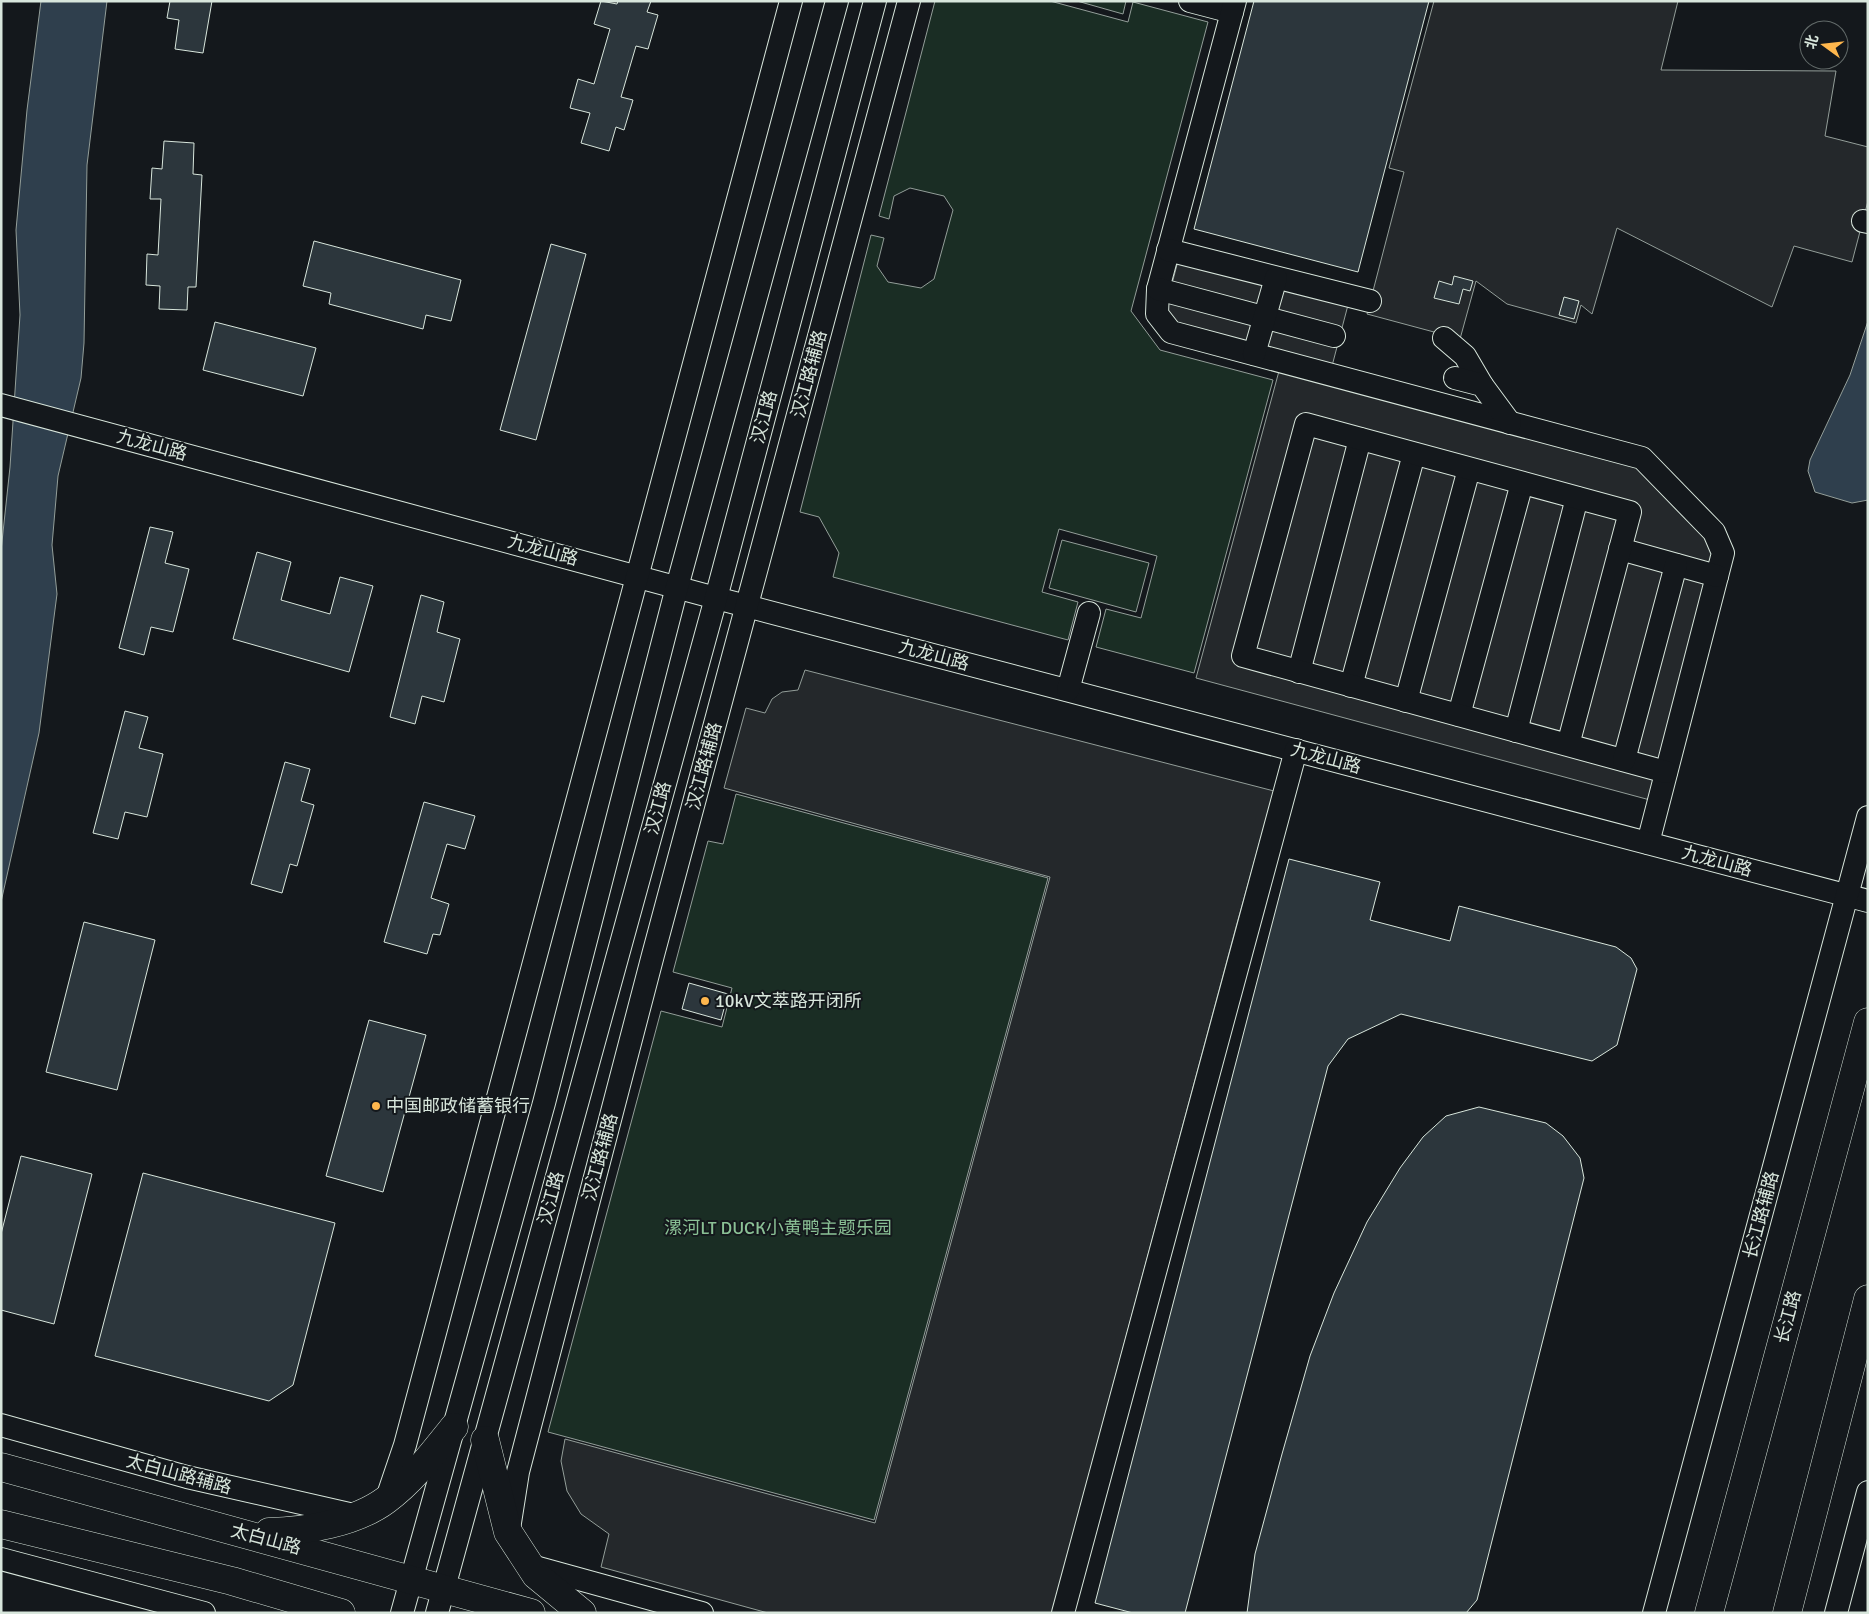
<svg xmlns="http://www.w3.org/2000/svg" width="1869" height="1614" viewBox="0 0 1869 1614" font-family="Signika,'Noto Sans SC',sans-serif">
	<rect width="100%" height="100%" fill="#14181c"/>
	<g fill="#1a2d24" stroke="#939e99">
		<polygon points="935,1 1050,1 1128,22 1133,2 1208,22 1131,311 1160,350 1273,380 1194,673 1096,647 1106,609 1141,618 1157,556 1059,529 1042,592 1078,602 1068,640 833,577 839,553 819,517 800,512 871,235 884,238 877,266 888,282 921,288 934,279 953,210 944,196 910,188 894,196 889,219 879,216"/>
		<polygon points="1077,1 1126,1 1123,14"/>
		<polygon points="1062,540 1149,563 1136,612 1049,588"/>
		<polygon points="736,794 1048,878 874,1520 548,1432 661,1011 722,1027 732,988 673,972 708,841 723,844"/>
	</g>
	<g fill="#24282b" stroke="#939e99">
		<polygon points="1434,1 1678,1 1661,70 1836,71 1825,136 1868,147 1868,201 1852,262 1794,246 1772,307 1617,228 1592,314 1581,305 1576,323 1507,304 1476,281 1460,339 1367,314 1404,172 1389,168"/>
		<polygon points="1178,261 1348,305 1332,366 1176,324 1165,310"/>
		<polygon points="1279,371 1640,468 1707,536 1715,559 1650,800 1196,678"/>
		<polygon points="805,670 1274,791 1236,927 1052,1613 768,1613 601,1567 609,1534 581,1514 567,1491 561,1461 565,1439 875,1523 1050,877 724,788 746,708 765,713 772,699 782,692 798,690"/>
	</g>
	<g fill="#2f3f4d" stroke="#939e99">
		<polygon points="41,1 107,1 87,165 84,343 81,378 58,476 52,545 57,594 39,733 1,902 1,551 10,467 20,315 16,230 27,110"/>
		<polygon points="1868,321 1868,500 1852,503 1815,492 1808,471 1810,460 1850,375"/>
	</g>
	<g fill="#2c363c" stroke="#d8e6dc">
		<polygon points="170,1 212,1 203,53 175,49 179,20 167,18"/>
		<polygon points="601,1 617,4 618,1 651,1 647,12 658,15 648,49 636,46 621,97 633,100 624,130 616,127 609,151 581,143 590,113 570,108 578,79 594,84 610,29 594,24"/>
		<polygon points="1254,1 1429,1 1358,272 1194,229"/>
		<polygon points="164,141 194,143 193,174 202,175 196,287 188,287 187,310 159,309 160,286 146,285 147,254 158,255 161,199 150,199 152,168 162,169"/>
		<polygon points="314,241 461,280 451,321 426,315 423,329 329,304 331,293 303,286"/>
		<polygon points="551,244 586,254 536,440 500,430"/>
		<polygon points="1454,276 1473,281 1470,291 1463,289 1459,304 1434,298 1439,281 1452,285"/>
		<polygon points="1564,297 1579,301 1574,319 1559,315"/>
		<polygon points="215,322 316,348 303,396 203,370"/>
		<polygon points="150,527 173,532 165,563 189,569 173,632 151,627 144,655 119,648"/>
		<polygon points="257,552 291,562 281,600 330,614 340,577 373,586 349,672 233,639"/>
		<polygon points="421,595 444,602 437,632 460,639 444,702 422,696 415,724 390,717"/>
		<polygon points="125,711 148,717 139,748 163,754 147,817 125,812 118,839 93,833"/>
		<polygon points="285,762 310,769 301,801 314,805 297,866 290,864 282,893 251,884"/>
		<polygon points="424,802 475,816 465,849 447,844 431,898 449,904 440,935 433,934 427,954 384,942"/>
		<polygon points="1289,859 1380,882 1370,920 1450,941 1459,906 1616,947 1631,958 1637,969 1617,1045 1592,1061 1401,1014 1348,1039 1328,1066 1185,1613 1133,1613 1095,1603"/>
		<polygon points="84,922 155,940 117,1090 46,1072"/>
		<polygon points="689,983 728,994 721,1020 682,1009"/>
		<polygon points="369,1020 426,1035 383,1192 326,1176"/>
		<polygon points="1479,1107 1546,1123 1563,1136 1580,1158 1584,1178 1477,1600 1466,1613 1247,1613 1255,1554 1282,1454 1310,1356 1334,1293 1367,1222 1400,1168 1423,1137 1446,1116"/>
		<polygon points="21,1156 92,1174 54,1324 1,1310 1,1234"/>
		<polygon points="143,1173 335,1223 293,1385 269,1401 95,1356"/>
	</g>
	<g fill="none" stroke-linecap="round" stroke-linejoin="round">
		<g stroke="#d8e6dc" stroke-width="24">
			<g id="minor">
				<polyline points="1190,1 1232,12"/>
				<polyline points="1235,1 1158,289 1157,314 1171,332 1642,458 1714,532 1723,553 1648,843"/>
				<polyline points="1863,221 1868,222"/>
				<polyline points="1168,250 1370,301"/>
				<polyline points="1158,289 1334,336"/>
				<polyline points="1444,338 1465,356 1482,385"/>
				<polyline points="1254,354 1276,278"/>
				<polyline points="1455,378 1482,385 1510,423"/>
				<polyline points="1,405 716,598 1868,901"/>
				<polyline points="1620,549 1717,576"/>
				<polyline points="1299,672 1360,439"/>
				<polyline points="1351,686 1414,454"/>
				<polyline points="1068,690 1089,613"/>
				<polyline points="1406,701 1469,469"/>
				<polyline points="1459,715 1522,483"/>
				<polyline points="1516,731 1577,498"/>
				<path d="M1568,745L1630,512L1306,424L1243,656C1384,695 1525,734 1666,772"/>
				<polyline points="1624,760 1676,565"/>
				<polyline points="1,1425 187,1477 358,1516"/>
				<polyline points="386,1501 405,1445 791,1"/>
				<polyline points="509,1529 518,1472 653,955 909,1"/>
				<polyline points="1,1559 204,1613"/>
				<polyline points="528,1565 702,1613"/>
				<polyline points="402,1613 544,1103 677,587 837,1"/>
				<polyline points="437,1613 716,598 875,1"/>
				<polyline points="1063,1613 1296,750"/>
				<polyline points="1654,1613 1868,817"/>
				<polyline points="1836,1613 1868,1492"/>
			</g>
		</g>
		<g stroke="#d8e6dc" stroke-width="29">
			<g id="major">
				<polyline points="485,1440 508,1532 536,1575 582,1613"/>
				<polyline points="1,1467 531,1613"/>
				<polyline points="1,1524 232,1581 341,1613"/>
				<path d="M269,1532C306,1531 355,1523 386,1500C413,1480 433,1453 454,1427"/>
				<polyline points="1709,1613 1868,1022"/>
				<polyline points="1787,1613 1868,1299"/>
			</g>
		</g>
		<use href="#minor" stroke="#14181c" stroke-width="22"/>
		<use href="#major" stroke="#14181c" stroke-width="28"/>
	</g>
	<g fill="#ffb74d" stroke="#14181c" stroke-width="2">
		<circle cx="705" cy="1001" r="5"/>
		<circle cx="376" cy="1106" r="5"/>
	</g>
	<g text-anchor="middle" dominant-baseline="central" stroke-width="4" stroke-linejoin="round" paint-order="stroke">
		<g font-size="18" fill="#d8e6dc" stroke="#14181c">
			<text transform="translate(809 374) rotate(-75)">汉江路辅路</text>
			<text transform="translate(764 417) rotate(-75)">汉江路</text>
			<text transform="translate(152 445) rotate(15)">九龙山路</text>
			<text transform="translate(543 550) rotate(15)">九龙山路</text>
			<text transform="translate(934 655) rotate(15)">九龙山路</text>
			<text transform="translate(1326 758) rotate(15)">九龙山路</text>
			<text transform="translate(704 766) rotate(-75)">汉江路辅路</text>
			<text transform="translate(658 808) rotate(-75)">汉江路</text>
			<text transform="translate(1717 861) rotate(15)">九龙山路</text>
			<text transform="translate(600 1157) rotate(-75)">汉江路辅路</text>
			<text transform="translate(551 1198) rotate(-75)">汉江路</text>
			<text transform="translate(1761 1215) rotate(-75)">长江路辅路</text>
			<text transform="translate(1788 1317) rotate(-75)">长江路</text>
			<text transform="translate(179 1474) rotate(15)">太白山路辅路</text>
			<text transform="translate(266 1539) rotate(15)">太白山路</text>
		</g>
		<g font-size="18" fill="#d8e6dc" stroke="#14181c" text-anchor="start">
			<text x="715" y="1001">10kV文萃路开闭所</text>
			<text x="386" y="1106">中国邮政储蓄银行</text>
		</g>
		<g font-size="18" fill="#8ac095" stroke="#14181c">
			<text x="778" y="1228">漯河LT DUCK小黄鸭主题乐园</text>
		</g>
	</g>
	<rect width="1869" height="1614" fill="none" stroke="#d8e6dc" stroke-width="5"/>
	<g transform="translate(1824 45) rotate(285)"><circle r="24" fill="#14181c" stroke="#626a69"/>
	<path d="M0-4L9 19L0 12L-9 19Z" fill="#ffb74d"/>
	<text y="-8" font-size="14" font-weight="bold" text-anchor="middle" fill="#d8e6dc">北</text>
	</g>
</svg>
